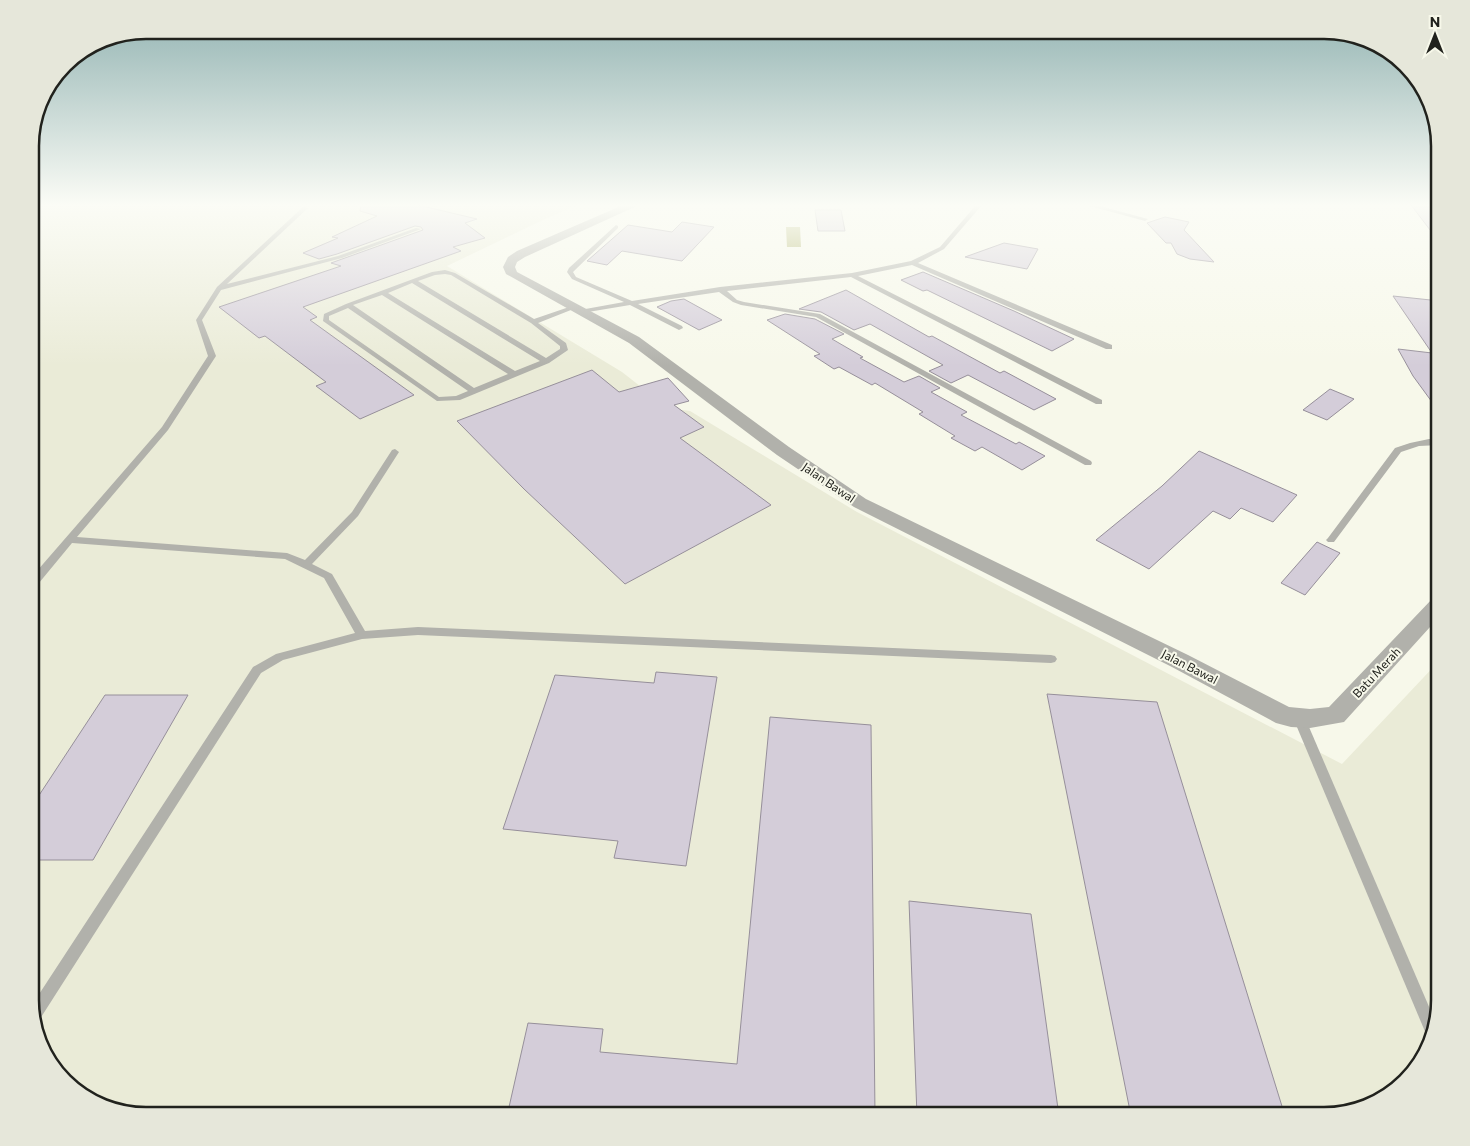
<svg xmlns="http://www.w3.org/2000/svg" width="1470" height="1146" viewBox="0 0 1470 1146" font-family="Commissioner,sans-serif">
	<rect width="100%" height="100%" fill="#f7f8ea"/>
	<polygon fill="#eaebd7" points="30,205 579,205 545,219 447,266 622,372 668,408 690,411 857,512 1342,764 1440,660 1440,1001 1434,1038 1412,1076 1375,1104 1324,1116 145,1116 102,1107 70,1088 42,1051 30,1008"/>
	<polygon fill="#a9ac5d" points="786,227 800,227 801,247 787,247"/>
	<g fill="#d4cdd9" stroke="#968f9a">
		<polygon points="361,205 418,205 477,219 465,223 485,238 453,247 461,251 303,307 317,317 310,320 414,395 360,419 316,386 326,382 265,336 259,338 219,307 341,266 331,263 423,230 421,227 415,226 337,254 319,259 303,253 338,238 332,237 377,216 360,211"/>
		<polygon points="1411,205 1440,205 1440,243"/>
		<polygon points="815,210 841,210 845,231 818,231"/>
		<polygon points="1165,217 1189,222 1184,230 1214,262 1190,259 1177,254 1171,243 1166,243 1147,223"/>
		<polygon points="682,222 714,227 682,261 622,251 607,265 587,261 628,225 672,232"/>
		<polygon points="1004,243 1038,249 1027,269 965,257"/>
		<polygon points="923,272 1014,311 1074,339 1052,351 927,290 923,291 901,280"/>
		<polygon points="846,290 929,337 932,336 1000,373 1004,371 1056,399 1034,410 968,375 951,383 929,371 943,365 870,324 854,330 821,312 799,309"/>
		<polygon points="1393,296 1440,301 1440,413 1413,376 1398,349 1432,353"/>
		<polygon points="684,299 722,320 699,330 657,307 671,301"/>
		<polygon points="785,314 815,319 844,334 832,339 863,357 860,358 904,382 919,376 940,388 931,392 967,412 961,415 1016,444 1019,442 1045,456 1022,470 982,447 975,451 951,438 955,436 919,414 923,412 875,383 872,385 839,367 834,369 814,356 820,354 767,320"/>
		<polygon points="592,370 619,392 668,378 689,401 674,405 704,427 680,438 771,505 625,584 524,489 457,421"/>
		<polygon points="1330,389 1354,399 1327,420 1303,410"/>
		<polygon points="1199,451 1297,495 1273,522 1241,508 1230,519 1213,511 1149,569 1096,540 1162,486"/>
		<polygon points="1317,542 1340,553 1305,595 1281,583"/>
		<polygon points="656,672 717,677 686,866 614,858 618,841 503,829 555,675 654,683"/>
		<polygon points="1047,694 1157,702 1285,1116 1131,1116"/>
		<polygon points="105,695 188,695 93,860 30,860 30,809"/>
		<polygon points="770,717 871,725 875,1116 507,1116 528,1023 603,1029 600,1052 737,1064"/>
		<polygon points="909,901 1031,914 1059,1116 917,1116"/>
	</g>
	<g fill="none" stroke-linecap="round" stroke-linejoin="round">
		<g fill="#b1b1ab" fill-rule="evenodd">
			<polygon points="976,205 982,205 944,249 918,263 1112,345 1112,349 1106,349 912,265 858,276 1102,400 1102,404 1096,404 851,277 727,291 737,300 744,302 820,314 1091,461 1092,463 1091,465 1085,465 816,317 741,305 733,302 719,292 638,304 682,326 683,328 679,330 630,305 582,313 580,312 580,310 624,302 572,279 567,272 569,268 616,225 618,226 618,228 573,272 576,277 632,301 720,287 852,273 911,261 940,247"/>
			<polygon points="1086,205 1096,205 1148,219 1145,221"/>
			<polygon points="303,207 308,208 227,284 338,256 416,228 421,229 342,258 221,290 202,320 216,356 168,430 77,537 287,553 305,560 352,512 392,450 395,449 399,452 358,516 312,564 332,574 365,631 418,627 1051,655 1055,656 1057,659 1055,662 1051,663 418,635 362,639 283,660 261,673 38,1022 35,1024 30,1008 253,667 276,654 355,633 324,578 285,559 72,543 34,589 30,590 30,579 162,427 208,356 196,320 217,287"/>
			<path d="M445,270L455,273L534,319L572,306H576V308L538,323L566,343L568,350L549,363L460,400L437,401L323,321L324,314L346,304L432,272ZM445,274L451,275L531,323L560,346V349L546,358L418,281L435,275ZM412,283L540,361L515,371L388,293ZM382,295L508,374L474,388L353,305ZM348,308L468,391L456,396L439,397L329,320V316Z"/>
			<polygon points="1429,439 1440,439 1440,445 1419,446 1401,452 1334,542 1328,542 1326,540 1328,538 1395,448 1410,443"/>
			<polygon points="1300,715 1304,717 1306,720 1436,1023 1434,1038 1431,1043 1429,1041 1294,720 1296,717"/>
		</g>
		<polygon fill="#b1b1ab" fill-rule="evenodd" points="623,205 639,205 525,257 517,262 515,267 517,272 639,337 789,447 866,499 1188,655 1289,707 1310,709 1329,707 1433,598 1440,596 1440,616 1344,722 1310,728 1291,727 1276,723 1172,667 854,507 777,455 629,343 506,274 503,267 508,257 517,251"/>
	</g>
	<linearGradient id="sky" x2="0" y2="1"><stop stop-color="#8fb1b0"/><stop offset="0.56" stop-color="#fbfcf6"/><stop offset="1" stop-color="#fbfcf6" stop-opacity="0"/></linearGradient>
	<rect width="1470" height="366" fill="url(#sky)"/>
	<g text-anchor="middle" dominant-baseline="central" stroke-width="4" stroke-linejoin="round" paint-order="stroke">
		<g font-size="12" fill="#21221d" stroke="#f7f8ea">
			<text transform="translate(829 482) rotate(34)">Jalan Bawal</text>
			<text transform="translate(1190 666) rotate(27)">Jalan Bawal</text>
			<text transform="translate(1376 672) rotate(-47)">Batu Merah</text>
		</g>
	</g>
	<path d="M0 0H1470V1146H0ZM146 39H1324A107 107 0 0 1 1431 146V1000A107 107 0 0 1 1324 1107H146A107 107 0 0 1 39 1000V146A107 107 0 0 1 146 39Z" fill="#e6e7da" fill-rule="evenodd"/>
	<path fill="none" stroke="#21221d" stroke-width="2.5" d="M146 39H1324A107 107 0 0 1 1431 146V1000A107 107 0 0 1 1324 1107H146A107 107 0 0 1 39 1000V146A107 107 0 0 1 146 39Z"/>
	<g transform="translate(1435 35)" stroke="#f7f8ea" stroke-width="4" paint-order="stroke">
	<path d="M0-4L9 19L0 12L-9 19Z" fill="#21221d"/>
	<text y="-8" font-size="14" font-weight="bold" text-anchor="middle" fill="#21221d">N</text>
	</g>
</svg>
